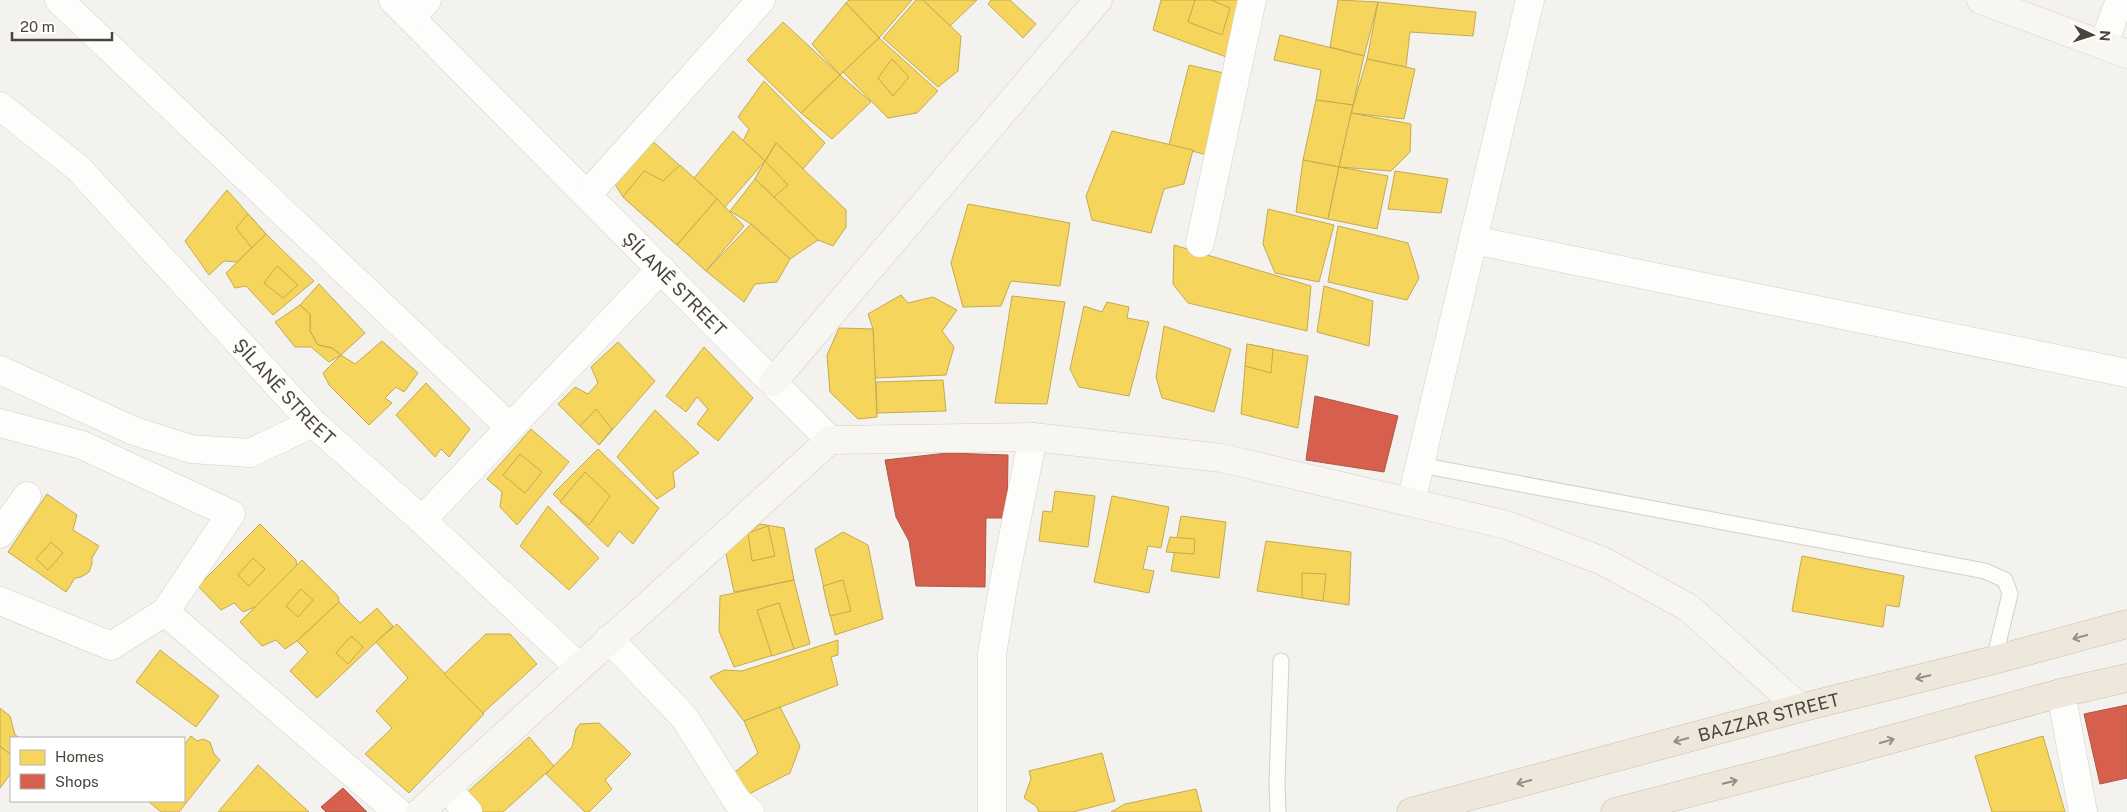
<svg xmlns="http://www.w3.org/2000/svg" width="2127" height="812" viewBox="0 0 2127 812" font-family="'Public Sans',sans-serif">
	<rect width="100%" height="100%" fill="#f4f2ee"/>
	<g fill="#f6d55c" stroke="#c3aa52">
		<polygon points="849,0 912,0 879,38 846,3"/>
		<polygon points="916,0 923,0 961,36 958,71 938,87 883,38"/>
		<polygon points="923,0 977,0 950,26"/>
		<polygon points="991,0 1010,0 1036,24 1023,38 988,4"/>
		<polygon points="1161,0 1236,0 1242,2 1229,58 1153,30"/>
		<polygon points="1195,0 1211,0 1230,8 1222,35 1188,22"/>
		<polygon points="1338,0 1378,2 1364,56 1330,47"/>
		<polygon points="1378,2 1476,12 1473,36 1410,32 1406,67 1367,59"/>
		<polygon points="846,3 879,38 840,75 812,44"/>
		<polygon points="783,22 840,75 801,113 747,60"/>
		<polygon points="1280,35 1364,56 1353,105 1316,100 1321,70 1274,60"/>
		<polygon points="879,38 938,91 917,113 888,118 843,72"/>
		<polygon points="892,59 909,77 893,96 878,78"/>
		<polygon points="1367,59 1415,69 1404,119 1351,113"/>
		<polygon points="1189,65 1228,74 1211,156 1169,145"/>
		<polygon points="840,75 871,102 832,139 801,113"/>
		<polygon points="764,81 825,143 803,169 776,143 765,161 743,141 749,129 738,117"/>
		<polygon points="1316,100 1353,105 1339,167 1303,160"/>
		<polygon points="1351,113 1411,124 1410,152 1391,171 1339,167"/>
		<polygon points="733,131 765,161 725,207 694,178"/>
		<polygon points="1112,131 1193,150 1184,184 1164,189 1151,233 1092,220 1086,196"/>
		<polygon points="648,137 717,199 677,245 623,197 611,178"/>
		<polygon points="776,143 846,210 846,227 833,246 818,240 755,179"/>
		<polygon points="1303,160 1339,167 1328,219 1296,212"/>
		<polygon points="765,161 788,185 774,197 755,179"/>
		<polygon points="680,165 717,199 677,245 623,197 644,171 663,181"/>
		<polygon points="1339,167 1388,176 1377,229 1328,219"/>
		<polygon points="1395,171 1448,179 1441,213 1388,209"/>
		<polygon points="755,179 774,197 818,240 790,259 751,224 730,211"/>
		<polygon points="227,190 266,234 237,262 224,261 209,275 185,241"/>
		<polygon points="717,199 744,226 706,271 677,245"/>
		<polygon points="968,204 1070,223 1060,286 1011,281 1001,306 963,307 951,263"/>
		<polygon points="1268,209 1334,225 1319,282 1275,273 1263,244"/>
		<polygon points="248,214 266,234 252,248 236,228"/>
		<polygon points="751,224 790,259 777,282 755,284 744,302 706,271"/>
		<polygon points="1338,226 1408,243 1419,278 1407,300 1328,282"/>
		<polygon points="266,234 314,281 273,315 246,286 235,288 226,273"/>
		<polygon points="1174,245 1311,286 1307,331 1188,303 1173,284"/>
		<polygon points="277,266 298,285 283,298 264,283"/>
		<polygon points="319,284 365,333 341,355 332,348 318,345 310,331 310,314 300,305"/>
		<polygon points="1324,286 1373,301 1369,346 1317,332"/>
		<polygon points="901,295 908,303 933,297 957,310 942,331 954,347 946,375 875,378 873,329 868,314"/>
		<polygon points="1012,296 1065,302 1047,404 995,403"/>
		<polygon points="1107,302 1129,307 1127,318 1149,322 1129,396 1079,387 1070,369 1084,306 1102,312"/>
		<polygon points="300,305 310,314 310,331 318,345 332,348 341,355 329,362 311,347 295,347 275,322"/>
		<polygon points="1164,326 1231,349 1214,412 1162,398 1156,377"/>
		<polygon points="839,328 873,329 877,417 858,419 830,392 827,355"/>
		<polygon points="382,341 418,373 404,392 396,387 385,398 392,403 369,425 329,385 323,373 341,355 355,364"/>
		<polygon points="618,342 655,381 599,445 558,404 575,387 588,394 598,383 591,367"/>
		<polygon points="1247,344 1308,356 1298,428 1241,414"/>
		<polygon points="1247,344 1273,349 1271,373 1245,366"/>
		<polygon points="704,347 753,398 718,441 697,424 708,409 697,397 686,412 666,396"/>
		<polygon points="943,380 946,411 877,413 876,382"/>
		<polygon points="426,383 470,429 449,457 441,449 435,457 396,415"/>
		<polygon points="596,409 612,429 599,445 580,426"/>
		<polygon points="655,410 699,453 673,472 675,487 657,499 617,457"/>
		<polygon points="531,429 569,462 517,525 500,507 502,492 487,479"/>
		<polygon points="598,449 659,508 633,544 619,531 608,547 553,494"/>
		<polygon points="520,454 542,472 525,493 503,475"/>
		<polygon points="947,457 966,457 965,489 947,489"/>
		<polygon points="585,472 610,496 589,525 560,502"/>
		<polygon points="1055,491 1095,496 1088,547 1039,541 1043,511 1052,512"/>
		<polygon points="47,494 77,515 73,530 99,546 92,558 92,564 89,572 81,577 75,578 66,592 8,552"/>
		<polygon points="1112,496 1169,507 1161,548 1148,546 1143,569 1154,571 1149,593 1094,582"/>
		<polygon points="548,506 599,558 569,590 520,546"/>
		<polygon points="1181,516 1226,522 1219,578 1171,571"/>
		<polygon points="260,524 296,560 297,566 257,606 243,612 234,603 221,610 198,586"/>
		<polygon points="760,524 784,528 794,580 734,592 725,549"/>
		<polygon points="768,526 775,556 752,561 748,533"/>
		<polygon points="843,532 868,545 883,619 835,635 815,549"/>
		<polygon points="1170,537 1195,539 1194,554 1166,552"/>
		<polygon points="1266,541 1351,552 1349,605 1257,591"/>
		<polygon points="51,542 63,553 48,570 36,559"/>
		<polygon points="1802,556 1904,576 1899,607 1886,605 1883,627 1792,611"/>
		<polygon points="253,558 265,569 249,586 238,575"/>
		<polygon points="302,560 338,596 339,602 297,641 285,649 276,640 262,646 240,622"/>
		<polygon points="1302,573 1326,574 1323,601 1302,598"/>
		<polygon points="794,580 810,644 734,667 719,631 720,596"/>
		<polygon points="843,580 851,611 830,616 823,586"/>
		<polygon points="301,589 313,600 298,617 286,606"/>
		<polygon points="339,602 360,623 377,608 393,626 317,698 290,671 308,652 297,641"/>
		<polygon points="779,603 794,649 772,656 757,610"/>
		<polygon points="397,624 484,714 409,793 365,754 392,728 376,711 408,678 376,642"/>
		<polygon points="486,634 510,634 537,664 483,713 444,674"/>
		<polygon points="351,636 363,647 348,664 336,653"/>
		<polygon points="838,640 838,655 831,657 838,685 744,721 710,677 724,670 742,671"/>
		<polygon points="160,650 219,696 196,727 136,682"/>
		<polygon points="780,707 800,746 790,773 747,795 735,772 758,753 744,721"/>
		<polygon points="0,708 10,716 15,735 20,738 11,738 11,755 0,746"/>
		<polygon points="599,723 631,754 605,780 612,789 589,812 585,812 546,774 572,747 576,729 580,724"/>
		<polygon points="191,736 197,741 203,739 210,742 214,754 220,760 179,812 161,812 148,801 184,801 184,745"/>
		<polygon points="2043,736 2065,812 1992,812 1975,756"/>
		<polygon points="529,737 554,766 503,812 478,812 463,796"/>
		<polygon points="0,746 11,755 11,773 0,788"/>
		<polygon points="1102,753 1115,801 1073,812 1039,812 1036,806 1024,798 1031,779 1029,771"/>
		<polygon points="258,765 309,812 218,812"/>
		<polygon points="1196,789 1202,812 1111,812 1125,804"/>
	</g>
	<g fill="#d6604d" stroke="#ac5847">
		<polygon points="1315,396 1398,416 1384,472 1306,460"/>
		<polygon points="947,453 1008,455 1007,518 986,518 985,587 916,586 909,541 896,517 885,460"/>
		<polygon points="2127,705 2127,778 2100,784 2084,714"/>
		<polygon points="343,788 367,812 326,812 321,807"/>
	</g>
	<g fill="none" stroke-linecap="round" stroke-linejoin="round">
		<g stroke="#d2d0cb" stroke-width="17">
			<g id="lane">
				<polyline points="1420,465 1985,571 2005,580 2010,594 1994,660"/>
				<polyline points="1278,812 1277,783 1281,661"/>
			</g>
		</g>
		<g stroke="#d2d0cb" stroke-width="29">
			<g id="street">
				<polyline points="59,0 509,426"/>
				<path id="s1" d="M393,0L830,440"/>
				<polyline points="412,17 427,0"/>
				<polyline points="2103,45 2120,0"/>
				<path id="s2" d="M0,106L78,168L313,423L422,520L579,667"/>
				<polyline points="587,195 761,0"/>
				<polyline points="1473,240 2127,373"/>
				<polyline points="1200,243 1252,0"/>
				<polyline points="0,370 134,431 191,449 250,453 313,423"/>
				<polyline points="0,423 82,445 231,514 165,612"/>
				<polyline points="1411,502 1530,0"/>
				<polyline points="422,520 661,269"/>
				<polyline points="0,534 27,496"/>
				<polyline points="0,601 111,646 165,612 398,812"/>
				<polyline points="609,639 684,717 737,801 750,812"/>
				<polyline points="2061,693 2083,812"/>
				<polyline points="446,788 468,812"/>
				<polyline points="992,812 992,654 1003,587 1033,437"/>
			</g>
		</g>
		<g stroke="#d3cfc5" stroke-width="29">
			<g id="secondary">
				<polyline points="1981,0 2127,54"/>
				<polyline points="773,382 1098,0"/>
				<polyline points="420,812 830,440 1033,437 1222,458 1507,525 1603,561 1689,608 1800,708"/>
			</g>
		</g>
		<g stroke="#ccbfa9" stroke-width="29">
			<g id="highway">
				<path id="s3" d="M1411,812L1800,708L1994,660L2127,624"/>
				<polyline points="1615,812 1793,766 2061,693 2127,678"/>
			</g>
		</g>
		<use href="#lane" stroke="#fdfdfc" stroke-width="15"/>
		<use href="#street" stroke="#fdfdfc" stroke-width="28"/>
		<use href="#secondary" stroke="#f7f6f1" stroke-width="28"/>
		<use href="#highway" stroke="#ede8db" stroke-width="28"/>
	</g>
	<defs><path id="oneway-shaft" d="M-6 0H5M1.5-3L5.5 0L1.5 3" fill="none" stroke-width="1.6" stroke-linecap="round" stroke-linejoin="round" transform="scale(1.25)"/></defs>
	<g stroke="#948e82">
		<use href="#oneway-shaft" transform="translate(2080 637) rotate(165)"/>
		<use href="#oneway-shaft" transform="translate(1923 677) rotate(166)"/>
		<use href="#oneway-shaft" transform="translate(1681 740) rotate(165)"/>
		<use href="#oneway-shaft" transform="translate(1887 741) rotate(-15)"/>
		<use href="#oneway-shaft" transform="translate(1524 782) rotate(165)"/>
		<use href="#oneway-shaft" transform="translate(1730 782) rotate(-14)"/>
	</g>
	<g text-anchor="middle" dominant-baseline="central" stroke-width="5" stroke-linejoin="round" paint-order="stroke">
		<g font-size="18" fill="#4b4439" stroke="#fff">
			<text stroke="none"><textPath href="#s1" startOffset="400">ŞÍLANÊ STREET</textPath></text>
			<text stroke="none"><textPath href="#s2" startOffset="404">ŞÍLANÊ STREET</textPath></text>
			<text stroke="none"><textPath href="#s3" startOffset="370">BAZZAR STREET</textPath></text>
		</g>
	</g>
	<rect x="10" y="737" width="175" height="65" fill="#ffffff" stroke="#b7b4b0"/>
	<rect x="20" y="750" width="25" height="15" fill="#f6d55c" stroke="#b7b4b0"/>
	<text x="55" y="762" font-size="15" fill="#4b4439">Homes</text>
	<rect x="20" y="774" width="25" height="15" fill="#d6604d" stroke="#b7b4b0"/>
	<text x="55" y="787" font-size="15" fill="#4b4439">Shops</text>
	<g transform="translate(2092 35) rotate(94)" stroke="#ffffff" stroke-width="4" paint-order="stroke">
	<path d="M0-4L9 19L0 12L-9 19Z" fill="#4b4439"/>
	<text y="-8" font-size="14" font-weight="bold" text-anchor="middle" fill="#4b4439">N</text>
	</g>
	<path d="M12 32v8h100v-8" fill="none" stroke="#4b4439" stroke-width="2.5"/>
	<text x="20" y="32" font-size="15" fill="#4b4439" stroke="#ffffff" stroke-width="4" paint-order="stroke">20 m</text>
</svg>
